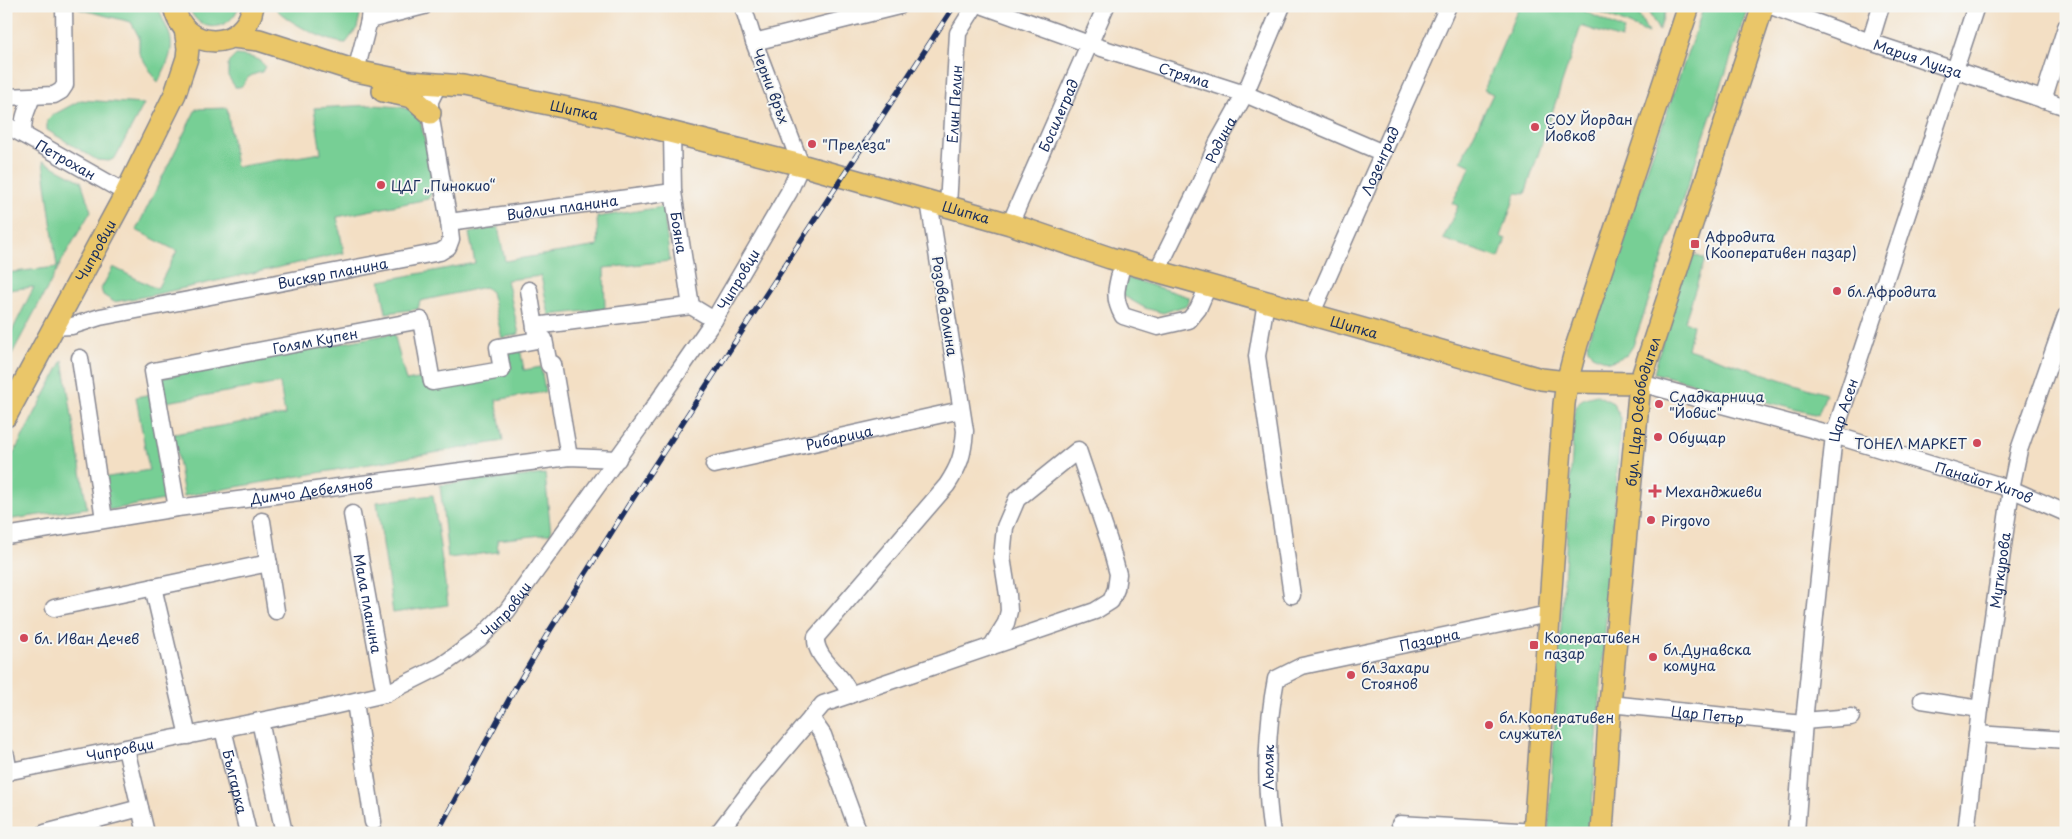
<svg xmlns="http://www.w3.org/2000/svg" width="2072" height="839" viewBox="0 0 2072 839" font-family="'Playpen Sans',sans-serif">
	<rect width="100%" height="100%" fill="#f6f6f2"/>
	<filter id="ink" filterUnits="userSpaceOnUse"><feTurbulence type="fractalNoise" baseFrequency=".02" numOctaves="2"/><feDisplacementMap in="SourceGraphic" scale="10" xChannelSelector="R" yChannelSelector="G"/><feConvolveMatrix kernelMatrix="1 2 1 2 8 2 1 2 1" color-interpolation-filters="sRGB"/></filter>
	<filter id="wash" filterUnits="userSpaceOnUse"><feTurbulence type="fractalNoise" baseFrequency=".0096" numOctaves="4" result="noise"/><feDisplacementMap in="SourceGraphic" scale="20" xChannelSelector="R" yChannelSelector="G"/><feGaussianBlur stdDeviation="1.12" result="paint"/><feColorMatrix in="noise" values="0 0 0 0 0 0 0 0 0 0 0 0 0 0 0 0 0 1.4 0 .05"/><feComposite in="paint" operator="in"/></filter>
	<g filter="url(#wash)">
		<rect width="100%" height="100%" fill="#f3dfc4"/>
		<g fill="#77cf95" stroke="#497f7a">
			<path d="M78,6H159C161,19 167,26 170,36C175,53 164,69 158,83L139,53V37L131,22L79,9Z"/>
			<path d="M189,6H239C230,33 196,34 189,6Z"/>
			<path d="M274,6H362L357,28L346,43C328,43 284,21 274,6Z"/>
			<polygon points="1519,6 1574,6 1624,30 1621,39 1581,26 1525,194 1516,193 1501,237 1506,239 1499,258 1443,239 1458,206 1452,203 1471,166 1461,161 1493,94 1484,90"/>
			<polygon points="1585,6 1635,6 1648,33"/>
			<polygon points="1645,6 1667,6 1659,31"/>
			<polygon points="1704,6 1748,7 1633,346 1627,355 1610,362 1592,355 1587,346 1593,324"/>
			<path d="M236,55C247,56 258,57 265,66L262,72C257,73 252,75 249,77C243,82 245,88 235,87L228,76V63Z"/>
			<polygon points="81,100 144,104 115,158 109,161 97,160 47,130 47,120 51,116"/>
			<polygon points="373,105 400,107 416,111 420,119 435,187 428,199 337,217 344,253 148,296 114,302 103,295 101,289 113,267 157,289 177,251 136,230 196,109 227,108 236,167 321,153 314,108"/>
			<polygon points="43,161 81,181 91,211 64,257 6,365 6,343 34,287 6,290 6,273 57,267"/>
			<polygon points="663,207 670,261 604,268 605,309 549,315 541,276 507,280 519,334 502,338 491,292 485,287 420,301 418,309 386,313 380,281 475,263 469,233 498,227 505,261 598,246 597,217"/>
			<polygon points="1686,252 1705,259 1685,321 1693,325 1688,349 1826,394 1818,415 1654,373"/>
			<polygon points="1128,278 1189,297 1189,302 1187,305 1163,313 1145,308 1122,295"/>
			<polygon points="394,333 406,381 506,364 504,351 520,348 524,370 541,367 545,392 496,400 503,441 184,496 174,434 285,415 280,383 166,402 161,378"/>
			<polygon points="63,360 87,508 6,520 6,468"/>
			<polygon points="151,394 169,499 109,510 103,478 149,470 136,397"/>
			<path d="M1597,395L1613,403L1621,418L1590,833H1548L1575,407C1580,398 1588,397 1597,395Z"/>
			<polygon points="545,474 551,534 497,540 498,552 448,558 440,485"/>
			<polygon points="433,495 448,605 393,613 377,502"/>
		</g>
	</g>
	<g filter="url(#ink)">
		<g fill="none" stroke-linecap="round" stroke-linejoin="round">
			<g stroke="#878791" stroke-width="19">
				<g id="minor">
					<path id="s1" d="M984,6L1089,44L1245,94L1383,153"/>
					<path id="s2" d="M1771,6L1870,42L2066,107"/>
					<polyline points="369,20 424,6"/>
					<polyline points="754,42 899,6"/>
					<polyline points="1870,42 1881,6"/>
					<polyline points="356,71 369,20 370,6"/>
					<polyline points="6,97 54,95 61,91 65,85 64,6"/>
					<polyline points="2043,100 2066,27"/>
					<path id="s3" d="M6,125L126,193"/>
					<path id="s4" d="M672,132L673,192L691,306L714,320"/>
					<path d="M24,135C21,120 27,110 32,97"/>
					<path id="s5" d="M948,206L958,33L975,6"/>
					<path id="s6" d="M449,222L673,192"/>
					<path id="s7" d="M1010,224L1106,6"/>
					<path d="M1123,262C1118,284 1111,295 1123,316L1158,327L1189,320L1198,309L1208,286"/>
					<path id="s8" d="M1157,271L1199,186L1217,144L1245,94L1282,6"/>
					<polyline points="529,290 537,340 544,339 549,365 553,364 569,457"/>
					<polyline points="1266,302 1257,356 1292,595"/>
					<path id="s9" d="M1311,315L1448,6"/>
					<polyline points="535,326 691,306"/>
					<path id="s10" d="M53,327L72,326L100,317L440,252L448,247L451,239L449,222L430,113V101L438,85"/>
					<polyline points="80,358 104,519"/>
					<path id="s11" d="M1640,383L1834,435L2011,489L2066,513"/>
					<path id="s12" d="M714,465L961,410"/>
					<path id="s13" d="M177,508L153,371L421,320L432,382L502,370L498,347L537,340"/>
					<path id="s14" d="M352,514L385,694"/>
					<polyline points="262,521 276,611"/>
					<path id="s15" d="M6,536L177,508L569,457L618,459"/>
					<polyline points="153,587 188,736"/>
					<polyline points="54,608 269,563"/>
					<path d="M850,695C843,673 814,659 816,637L947,485C960,465 963,455 965,431L929,201"/>
					<polyline points="1922,700 1980,709"/>
					<polyline points="355,702 373,822"/>
					<path id="s16" d="M1610,704L1803,724"/>
					<polyline points="811,718 823,735 859,833"/>
					<polyline points="260,721 284,833"/>
					<polyline points="1804,721 1851,717"/>
					<path id="s17" d="M223,729L248,833"/>
					<polyline points="1977,734 2066,740"/>
					<polyline points="126,749 146,833"/>
					<polyline points="6,756 9,772"/>
					<path id="s18" d="M6,772L320,709L385,694L441,666L479,639L507,611L650,413L714,320L789,192L801,165L754,42L743,6"/>
					<polyline points="1400,824 1534,832"/>
					<polyline points="45,833 140,808"/>
					<polyline points="718,833 757,782 823,704 1095,611 1111,601 1116,589 1118,574 1109,541 1078,450 1017,499 1005,527 1002,557 1008,595 1009,611 1006,623 991,647"/>
					<path id="s19" d="M1272,833C1264,786 1267,725 1276,679L1302,666L1548,614"/>
					<path id="s20" d="M1796,833L1804,721L1834,435L1976,6"/>
					<path id="s21" d="M1966,833L1980,709L2011,489L2019,450L2066,316"/>
				</g>
			</g>
			<g stroke="#878791" stroke-width="24">
				<g id="major">
					<path d="M174,6C182,52 245,53 253,6"/>
					<path id="s22" d="M232,37L259,40L356,71L410,82L463,86L610,117L801,165L1010,224L1110,258L1541,379L1567,382L1640,383"/>
					<polyline points="383,91 412,97 430,113"/>
					<path id="s23" d="M6,416L126,193L175,94L187,58L188,48L185,29"/>
					<polyline points="1534,833 1564,404 1567,382 1577,344 1689,6"/>
					<path id="s24" d="M1602,833L1610,704L1640,383L1763,6"/>
				</g>
			</g>
			<use href="#minor" stroke="#fff" stroke-width="16"/>
			<use href="#major" stroke="#eac669" stroke-width="21"/>
			<g stroke="#1b2f5e" stroke-width="5.5">
				<polyline id="rail" points="437,833 513,692 550,630 628,506 954,6"/>
			</g>
			<use href="#rail" stroke="#f6f6f2" stroke-width="4" stroke-dasharray="11" stroke-linecap="butt"/>
		</g>
	</g>
	<g fill="#d1495b" stroke="#f6f6f2" stroke-width="2">
		<circle cx="1535" cy="127" r="5"/>
		<circle cx="812" cy="144" r="5"/>
		<circle cx="381" cy="185" r="5"/>
		<rect x="1690" y="239" width="10" height="10" rx="2.5"/>
		<circle cx="1837" cy="291" r="5"/>
		<circle cx="1659" cy="404" r="5"/>
		<circle cx="1658" cy="437" r="5"/>
		<circle cx="1977" cy="443" r="5"/>
		<path d="M1652.5 483.5h5v5h5v5h-5v5h-5v-5h-5v-5h5z"/>
		<circle cx="1651" cy="520" r="5"/>
		<circle cx="24" cy="638" r="5"/>
		<rect x="1529" y="640" width="10" height="10" rx="2.5"/>
		<circle cx="1653" cy="657" r="5"/>
		<circle cx="1351" cy="675" r="5"/>
		<circle cx="1489" cy="725" r="5"/>
	</g>
	<g text-anchor="middle" dominant-baseline="central" stroke-width="4" stroke-linejoin="round" paint-order="stroke">
		<g font-size="14" fill="#1b2f5e" stroke="#f6f6f2">
			<text stroke="none"><textPath href="#s2" startOffset="156">Мария Луиза</textPath></text>
			<text stroke="none"><textPath href="#s1" startOffset="212">Стряма</textPath></text>
			<text transform="translate(771 86) rotate(69)">Черни връх</text>
			<text stroke="none"><textPath href="#s5" startOffset="102">Елин Пелин</textPath></text>
			<text stroke="none"><textPath href="#s22" startOffset="351">Шипка</textPath></text>
			<text stroke="none"><textPath href="#s7" startOffset="119">Босилеград</textPath></text>
			<text stroke="none"><textPath href="#s8" startOffset="146">Родина</textPath></text>
			<text stroke="none"><textPath href="#s3" startOffset="69">Петрохан</textPath></text>
			<text stroke="none"><textPath href="#s9" startOffset="169">Лозенград</textPath></text>
			<text stroke="none"><textPath href="#s6" startOffset="114">Видлич планина</textPath></text>
			<text stroke="none"><textPath href="#s22" startOffset="756">Шипка</textPath></text>
			<text stroke="none"><textPath href="#s4" startOffset="101">Бояна</textPath></text>
			<text stroke="none"><textPath href="#s23" startOffset="188">Чипровци</textPath></text>
			<text stroke="none"><textPath href="#s10" startOffset="285">Вискяр планина</textPath></text>
			<text stroke="none"><textPath href="#s18" startOffset="940">Чипровци</textPath></text>
			<text transform="translate(945 306) rotate(81)">Розова долина</text>
			<text stroke="none"><textPath href="#s22" startOffset="1161">Шипка</textPath></text>
			<text stroke="none"><textPath href="#s13" startOffset="304">Голям Купен</textPath></text>
			<text stroke="none"><textPath href="#s24" startOffset="424">бул. Цар Освободител</textPath></text>
			<text stroke="none"><textPath href="#s20" startOffset="426">Цар Асен</textPath></text>
			<text stroke="none"><textPath href="#s12" startOffset="128">Рибарица</textPath></text>
			<text stroke="none"><textPath href="#s11" startOffset="358">Панайот Хитов</textPath></text>
			<text stroke="none"><textPath href="#s15" startOffset="309">Димчо Дебелянов</textPath></text>
			<text stroke="none"><textPath href="#s21" startOffset="265">Муткурова</textPath></text>
			<text stroke="none"><textPath href="#s14" startOffset="91">Мала планина</textPath></text>
			<text stroke="none"><textPath href="#s18" startOffset="536">Чипровци</textPath></text>
			<text stroke="none"><textPath href="#s19" startOffset="314">Пазарна</textPath></text>
			<text stroke="none"><textPath href="#s16" startOffset="98">Цар Петър</textPath></text>
			<text stroke="none"><textPath href="#s18" startOffset="116">Чипровци</textPath></text>
			<text stroke="none"><textPath href="#s19" startOffset="66">Люляк</textPath></text>
			<text stroke="none"><textPath href="#s17" startOffset="54">Българка</textPath></text>
		</g>
		<g font-size="14" fill="#1b2f5e" stroke="#f6f6f2" text-anchor="start">
			<text x="1545" y="119">СОУ Йордан<tspan x="1545" dy="16">Йовков</tspan></text>
			<text x="822" y="144">"Прелеза"</text>
			<text x="391" y="185">ЦДГ „Пинокио“</text>
			<text x="1705" y="236">Афродита<tspan x="1705" dy="16">(Кооперативен пазар)</tspan></text>
			<text x="1847" y="291">бл.Афродита</text>
			<text x="1669" y="396">Сладкарница<tspan x="1669" dy="16">"Йовис"</tspan></text>
			<text x="1668" y="437">Обущар</text>
			<text x="1967" y="443" text-anchor="end">ТОНЕЛ МАРКЕТ</text>
			<text x="1665" y="491">Механджиеви</text>
			<text x="1661" y="520">Pirgovo</text>
			<text x="1544" y="637">Кооперативен<tspan x="1544" dy="16">пазар</tspan></text>
			<text x="34" y="638">бл. Иван Дечев</text>
			<text x="1663" y="649">бл.Дунавска<tspan x="1663" dy="16">комуна</tspan></text>
			<text x="1361" y="667">бл.Захари<tspan x="1361" dy="16">Стоянов</tspan></text>
			<text x="1499" y="717">бл.Кооперативен<tspan x="1499" dy="16">служител</tspan></text>
		</g>
	</g>
	<rect width="2072" height="839" fill="none" stroke="#f6f6f2" stroke-width="25"/>
</svg>
